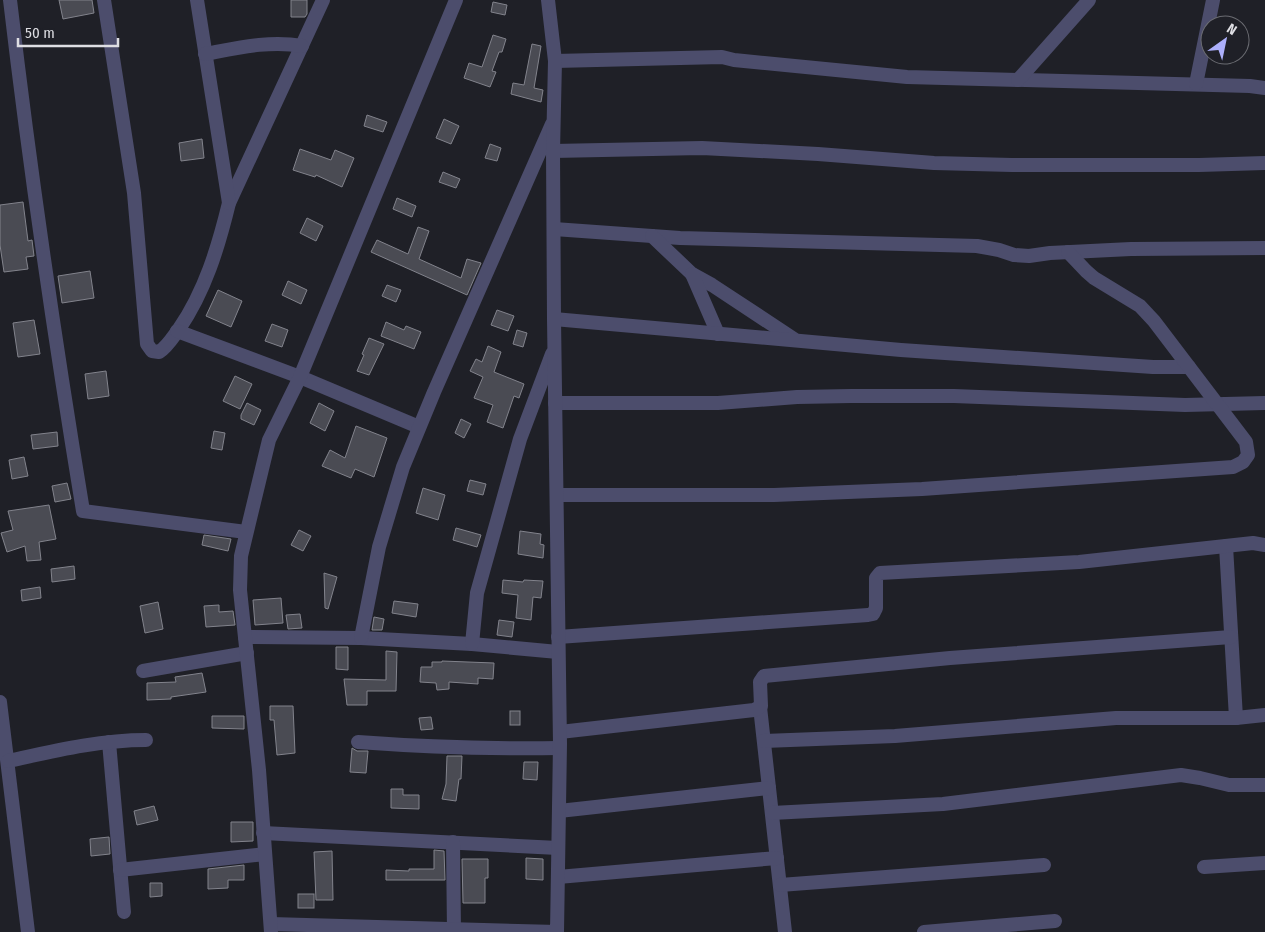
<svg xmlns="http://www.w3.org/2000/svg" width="1265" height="932" viewBox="0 0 1265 932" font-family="'Fira Sans Condensed',sans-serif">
	<rect width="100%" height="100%" fill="#1f2027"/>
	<g fill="#4a4b53" stroke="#82838c">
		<polygon points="59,0 92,0 94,13 63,19"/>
		<polygon points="291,0 307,0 307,14 305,17 291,17"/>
		<polygon points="493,2 507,5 505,15 491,12"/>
		<polygon points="493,35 506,39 502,52 499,52 492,71 496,72 490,87 464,78 469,63 482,67"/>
		<polygon points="532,44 541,46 534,88 543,90 541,102 511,94 513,83 524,85"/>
		<polygon points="367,115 387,122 383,132 364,126"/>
		<polygon points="444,119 459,126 451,144 436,138"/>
		<polygon points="202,139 204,158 181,161 179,143"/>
		<polygon points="490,144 501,148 497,161 485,158"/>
		<polygon points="300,149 331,160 335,150 354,158 342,187 316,175 315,177 293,170"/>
		<polygon points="443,172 460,179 456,188 439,182"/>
		<polygon points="397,198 416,206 412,217 393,209"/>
		<polygon points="23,202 28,241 32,240 34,256 26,257 28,269 4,272 0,245 0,205"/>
		<polygon points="307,218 323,226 316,241 300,233"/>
		<polygon points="418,227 429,231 419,259 461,278 467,259 481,263 467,295 371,252 377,240 408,254"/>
		<polygon points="90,271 94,298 62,303 58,276"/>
		<polygon points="288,281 307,290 301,304 282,295"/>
		<polygon points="387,285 401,290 396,302 382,296"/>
		<polygon points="218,290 242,301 231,327 206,316"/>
		<polygon points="497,310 514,316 508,331 491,325"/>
		<polygon points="34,320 40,354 18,357 13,323"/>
		<polygon points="386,322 404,330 406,326 421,332 414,349 381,336"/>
		<polygon points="272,324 288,330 282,347 265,341"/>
		<polygon points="517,330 527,333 523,347 513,344"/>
		<polygon points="369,338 384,344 369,375 357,371 364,355 362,354"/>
		<polygon points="488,346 501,352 494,372 524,384 519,398 514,396 503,428 487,422 493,405 474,398 483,377 470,371 476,359 482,362"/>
		<polygon points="106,371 109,396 88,399 85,374"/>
		<polygon points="235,376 252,384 240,409 223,401"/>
		<polygon points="247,403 261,410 254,425 241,419 241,415"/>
		<polygon points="319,403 334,411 325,431 310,423"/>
		<polygon points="461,419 471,424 464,438 455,433"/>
		<polygon points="356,426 387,438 374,477 355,469 351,478 322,466 330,450 345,458"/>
		<polygon points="214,431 225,433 222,450 211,448"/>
		<polygon points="57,432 58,446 33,449 31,435"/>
		<polygon points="24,457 28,476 12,479 9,460"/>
		<polygon points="470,480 486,484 483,495 467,491"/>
		<polygon points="67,483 71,499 55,502 52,486"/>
		<polygon points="423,488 445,495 438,520 416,513"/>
		<polygon points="49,505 56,539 39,542 41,560 27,561 25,546 7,552 1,533 13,530 8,511"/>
		<polygon points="456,528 481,535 477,547 453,540"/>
		<polygon points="299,530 311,536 303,551 291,545"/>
		<polygon points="520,531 541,534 540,544 544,545 543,558 518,554"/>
		<polygon points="204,535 231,539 228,551 202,545"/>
		<polygon points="74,566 75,579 52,582 51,569"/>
		<polygon points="324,573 337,577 328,609 325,608"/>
		<polygon points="503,580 523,582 524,580 543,581 541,598 533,597 531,620 516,618 518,595 502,593"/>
		<polygon points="40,587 41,598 22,601 21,590"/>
		<polygon points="281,598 283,623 255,625 253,600"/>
		<polygon points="394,601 418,604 416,617 392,613"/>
		<polygon points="158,602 163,629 145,633 140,606"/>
		<polygon points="219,605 219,612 233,611 235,625 206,627 204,606"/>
		<polygon points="300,614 302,628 288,629 286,615"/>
		<polygon points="374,617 384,619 382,630 372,630"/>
		<polygon points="499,620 514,622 512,637 497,635"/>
		<polygon points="336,647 348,647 348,670 336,669"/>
		<polygon points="386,651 397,652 396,691 367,691 367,705 347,705 344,679 386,680"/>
		<polygon points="442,661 494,663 493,679 478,678 478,684 449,682 449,689 437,690 436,683 420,682 421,667 432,667 432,662 442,662"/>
		<polygon points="202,673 206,692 171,697 171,699 147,700 147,683 176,682 175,677"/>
		<polygon points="270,706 293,706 295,753 277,755 274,720 270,720"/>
		<rect x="510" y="711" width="10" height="14"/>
		<polygon points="212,716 244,716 244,729 212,728"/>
		<polygon points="431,717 433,729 421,730 419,718"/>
		<polygon points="352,748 357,751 368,751 366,773 350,772"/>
		<polygon points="447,756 462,756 461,779 459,779 456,801 442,799 446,784"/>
		<polygon points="524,762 538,762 537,780 523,779"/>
		<polygon points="391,789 403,789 403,795 419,795 419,809 391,808"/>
		<polygon points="154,806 158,820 137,825 134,811"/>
		<polygon points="231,822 253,822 253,841 231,842"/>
		<polygon points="109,837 110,854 91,856 90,839"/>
		<polygon points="434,850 444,851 445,880 386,880 386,870 409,871 409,869 434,869"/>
		<polygon points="332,851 333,900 316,900 314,852"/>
		<polygon points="526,858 543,859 543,880 526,879"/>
		<polygon points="462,859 488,859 488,878 485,878 485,903 463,903"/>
		<polygon points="244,865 244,880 228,880 228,888 208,889 208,869"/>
		<polygon points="150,883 162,883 162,896 150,897"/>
		<rect x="298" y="894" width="16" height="14"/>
	</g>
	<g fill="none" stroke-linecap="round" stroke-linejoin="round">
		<g stroke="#4c4d6c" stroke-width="14">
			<path d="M10,0C30,171 55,341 83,511L246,532"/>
			<path d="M104,0L134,193L147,344L152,351L159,352C167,347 173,337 179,329C205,291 218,248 229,203L323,0"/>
			<polyline points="197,0 229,203"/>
			<path d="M205,54C237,48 270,40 302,46"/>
			<polyline points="555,61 722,57 734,60 907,77 1250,86 1265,88"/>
			<polyline points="1018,80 1089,0"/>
			<polyline points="1196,84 1213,0"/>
			<polyline points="553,151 702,148 818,154 934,163 1012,165 1199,165 1265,163"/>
			<polyline points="554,229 680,238 977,246 999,250 1014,255 1029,256 1050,253 1131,249 1265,248"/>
			<polyline points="652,236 692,274 712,285 794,339"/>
			<polyline points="692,274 718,334"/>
			<polyline points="554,319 901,350 1153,367 1189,367"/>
			<polyline points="177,331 300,377 419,427"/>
			<polyline points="555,403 718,403 797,397 851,396 954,396 1185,405 1265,403"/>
			<polyline points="557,495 774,495 922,489 1233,467 1243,462 1248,455 1246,442 1154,321 1140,306 1094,278 1086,271 1068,252"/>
			<polyline points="1226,546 1236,718"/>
			<polyline points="245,637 361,638 472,644 558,652"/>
			<polyline points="558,637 868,615 873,614 876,608 876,578 880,573 1079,562 1253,543 1265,545"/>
			<polyline points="361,638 379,547 403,467 434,392 552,124"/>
			<polyline points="472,644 477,593 520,439 552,354"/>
			<polyline points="143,671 247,653"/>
			<polyline points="0,702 28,932"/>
			<polyline points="760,707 785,932"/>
			<polyline points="560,732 754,710 761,706 760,682 764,676 950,658 1231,637"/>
			<polyline points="764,741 895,736 1116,718 1236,718 1265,715"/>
			<polyline points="109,742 124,912"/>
			<path d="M358,742C425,747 492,749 559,748"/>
			<path d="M8,761C54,751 99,740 146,740"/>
			<polyline points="559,811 769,788"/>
			<polyline points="772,813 943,804 1181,775 1200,778 1229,785 1265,785"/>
			<polyline points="263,833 558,848"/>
			<polyline points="453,842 454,932"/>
			<polyline points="1204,867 1265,863"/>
			<polyline points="120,870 265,854"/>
			<polyline points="558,877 777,858"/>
			<polyline points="780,885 1044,865"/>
			<polyline points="271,924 557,932 560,744 554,319 553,151 555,61 548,0"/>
			<polyline points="271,932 259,770 240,590 241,556 269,440 300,377 456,0"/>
			<polyline points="924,932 1055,921"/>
		</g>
	</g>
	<g transform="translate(1225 40) rotate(33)"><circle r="24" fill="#1f2027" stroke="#6b6c72"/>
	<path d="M0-4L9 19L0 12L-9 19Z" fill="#acaffb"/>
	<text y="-8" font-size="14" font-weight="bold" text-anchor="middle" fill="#dedee3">N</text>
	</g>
	<path d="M18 38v8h100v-8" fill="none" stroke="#dedee3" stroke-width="2.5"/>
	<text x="25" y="38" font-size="15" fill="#dedee3" stroke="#1f2027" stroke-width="4" paint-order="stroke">50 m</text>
</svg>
